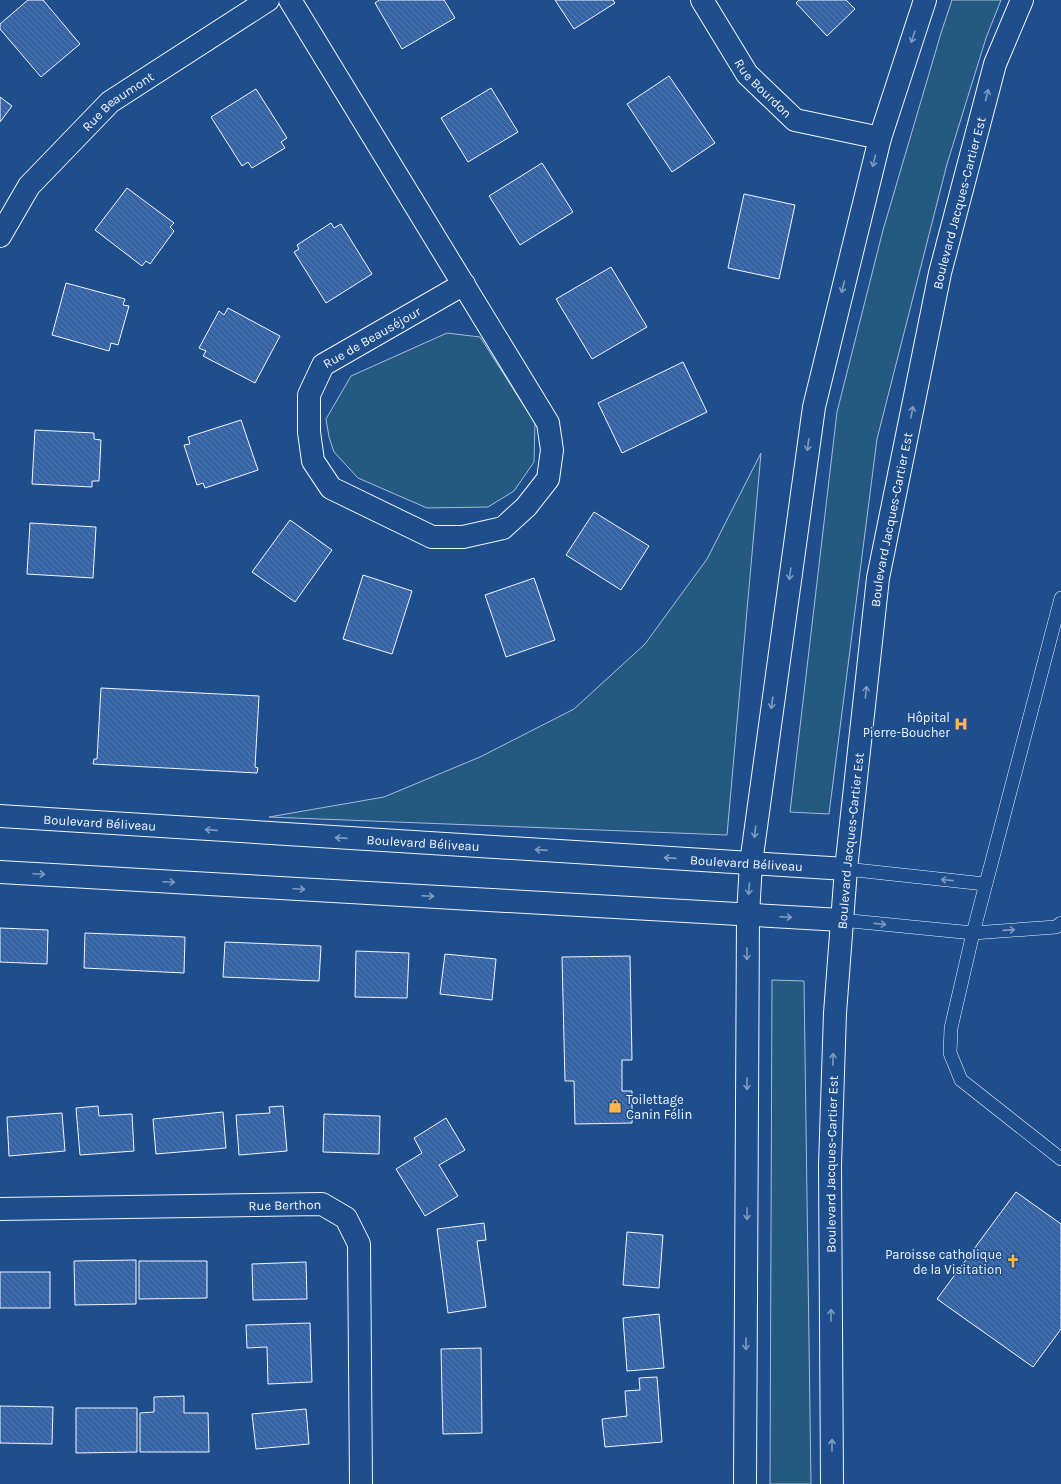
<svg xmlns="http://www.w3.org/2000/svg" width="1061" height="1484" viewBox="0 0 1061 1484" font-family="Karla,sans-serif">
	<defs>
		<pattern id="building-back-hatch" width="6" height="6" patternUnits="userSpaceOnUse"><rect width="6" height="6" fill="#3563a3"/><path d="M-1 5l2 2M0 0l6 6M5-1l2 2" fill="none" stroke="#537ab1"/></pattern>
	</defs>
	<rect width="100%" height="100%" fill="#1f4e8c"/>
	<g fill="#245a82" stroke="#a8bbd7">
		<polygon points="952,0 1001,0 986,38 947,164 877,439 829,814 790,812 837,412 883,230 941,33"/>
		<polygon points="447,333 480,337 535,423 534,462 514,491 488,507 427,508 358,478 334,452 329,437 326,419 351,376"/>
		<polygon points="761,453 727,835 269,817 384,797 480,757 574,709 645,644 707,559"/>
		<polygon points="772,980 804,981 811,1484 770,1484"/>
	</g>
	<g fill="url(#building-back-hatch)" stroke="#f2f6ff">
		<polygon points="28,0 43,0 80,44 41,77 0,29 0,24"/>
		<polygon points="379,0 444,0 455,18 402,49 375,3"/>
		<polygon points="555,0 613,0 615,3 574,29"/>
		<polygon points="799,0 846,0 855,9 827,36 796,3"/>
		<polygon points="669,76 715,143 672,172 627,104"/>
		<polygon points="491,88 518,132 468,162 441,118"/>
		<polygon points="256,89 287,138 281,142 285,148 252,168 248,162 242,166 211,117"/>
		<polygon points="0,97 12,106 0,122"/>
		<polygon points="542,163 573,212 520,245 489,196"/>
		<polygon points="127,188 174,223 170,227 174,231 150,264 146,261 142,266 95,230"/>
		<polygon points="744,194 795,205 779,279 728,268"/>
		<polygon points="331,223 334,228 341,224 372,274 326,303 294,252 299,249 297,245"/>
		<polygon points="611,267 647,327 592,359 556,299"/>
		<polygon points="66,283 125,299 123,305 129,306 118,345 111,343 109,351 52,335"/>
		<polygon points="228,308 280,336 255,383 203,356 206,351 199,348 219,311 224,315"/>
		<polygon points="683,362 707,412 622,453 598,403"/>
		<polygon points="241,420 258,470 205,488 203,483 197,485 184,445 190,444 188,437"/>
		<polygon points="35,430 94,433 94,439 101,440 99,481 92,481 92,487 32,484"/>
		<polygon points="594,512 649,546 621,590 566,555"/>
		<polygon points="290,520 332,550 295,602 252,572"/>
		<polygon points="30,523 96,527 93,578 27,574"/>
		<polygon points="363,575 412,591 392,654 343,639"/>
		<polygon points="534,578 555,640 506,657 485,595"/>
		<polygon points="101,688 259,696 255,767 258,768 257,773 93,764 94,759 97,759"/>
		<polygon points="0,928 48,930 47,964 0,962"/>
		<polygon points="85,933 185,937 184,973 84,968"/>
		<polygon points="225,942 321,946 319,981 223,977"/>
		<polygon points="356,951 409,953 407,998 355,997"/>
		<polygon points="445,954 496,959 492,1000 440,994"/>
		<polygon points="630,956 632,1060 622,1060 622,1091 632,1091 632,1123 575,1124 574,1081 565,1081 562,957"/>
		<polygon points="98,1106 99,1116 132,1114 134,1151 80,1155 76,1108"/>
		<polygon points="283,1106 287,1151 239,1155 236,1115 270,1113 269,1107"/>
		<polygon points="223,1112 226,1148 156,1154 153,1119"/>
		<polygon points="62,1113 65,1151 9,1156 7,1117"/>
		<polygon points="324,1114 380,1116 379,1154 323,1152"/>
		<polygon points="446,1118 465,1150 439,1165 458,1196 425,1216 396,1169 422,1153 414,1138"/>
		<polygon points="1016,1192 1061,1224 1061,1329 1033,1367 937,1299"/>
		<polygon points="484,1223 486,1240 477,1241 486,1307 448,1313 437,1229"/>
		<polygon points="627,1232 663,1235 659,1288 623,1285"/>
		<polygon points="136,1260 136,1304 75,1305 74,1261"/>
		<polygon points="139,1261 207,1261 207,1298 139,1299"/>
		<polygon points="306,1262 307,1299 253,1300 252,1264"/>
		<rect x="0" y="1272" width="50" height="36"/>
		<polygon points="659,1314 664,1368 627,1371 623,1318"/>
		<polygon points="310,1323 312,1382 268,1384 267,1347 247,1348 246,1325"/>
		<polygon points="481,1348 482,1433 443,1434 441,1349"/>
		<polygon points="657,1377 662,1442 605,1447 602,1419 627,1416 625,1391 640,1390 639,1378"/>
		<polygon points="184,1396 184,1413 208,1413 209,1452 140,1452 140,1413 154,1412 154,1397"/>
		<polygon points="0,1406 53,1407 52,1444 0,1443"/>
		<polygon points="76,1408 137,1408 137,1452 76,1453"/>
		<polygon points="306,1409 309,1444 256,1449 252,1414"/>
	</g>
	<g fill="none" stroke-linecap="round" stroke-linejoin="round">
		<g stroke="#f2f6ff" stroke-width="14">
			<g id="service">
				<polyline points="1061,598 973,933 951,1028 950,1053 961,1080 1061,1159"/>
				<polyline points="846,869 985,884"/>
				<polyline points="841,920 973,933 1056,927 1061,923"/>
			</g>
		</g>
		<g stroke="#f2f6ff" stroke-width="24">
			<g id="minor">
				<path id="s1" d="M290,0L548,423L552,450L548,479L526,507L503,528L463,537H432L331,488L313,461L309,432V395L323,365L464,284"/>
				<path id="s2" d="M702,0L747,74L795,120L880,138"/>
				<path id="s3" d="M0,236L29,186L110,102L268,0"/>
				<path id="s4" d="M0,1209L322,1204L346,1218L359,1244L361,1484"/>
			</g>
		</g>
		<g stroke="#f2f6ff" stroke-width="24">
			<g id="tertiary">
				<path id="s5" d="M0,816L846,869"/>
				<polyline points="0,872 841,920"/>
			</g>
		</g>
		<g stroke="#f2f6ff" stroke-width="24">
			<g id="secondary">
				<polyline points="745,1484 748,915 751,863 814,407 880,138 925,0"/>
				<path id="s6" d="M832,1484L830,1165L835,1013L846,869L878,578L940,273L995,64L1022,0"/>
			</g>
		</g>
		<use href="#service" stroke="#1f4e8c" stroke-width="13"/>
		<use href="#minor" stroke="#1f4e8c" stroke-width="22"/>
		<use href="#tertiary" stroke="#1f4e8c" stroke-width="22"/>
		<use href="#secondary" stroke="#1f4e8c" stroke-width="22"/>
	</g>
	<defs><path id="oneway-shaft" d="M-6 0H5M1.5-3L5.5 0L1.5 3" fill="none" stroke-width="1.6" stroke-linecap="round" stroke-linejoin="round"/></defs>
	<g stroke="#7e9ac0">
		<use href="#oneway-shaft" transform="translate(913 37) rotate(108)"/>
		<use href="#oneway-shaft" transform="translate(987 95) rotate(-75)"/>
		<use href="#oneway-shaft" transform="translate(874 161) rotate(104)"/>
		<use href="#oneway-shaft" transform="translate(843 287) rotate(104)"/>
		<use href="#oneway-shaft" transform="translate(912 412) rotate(-78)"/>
		<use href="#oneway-shaft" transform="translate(808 445) rotate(98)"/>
		<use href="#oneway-shaft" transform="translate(790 574) rotate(98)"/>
		<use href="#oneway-shaft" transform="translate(866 692) rotate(-84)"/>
		<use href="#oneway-shaft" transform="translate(772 703) rotate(98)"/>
		<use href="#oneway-shaft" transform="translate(211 830) rotate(-176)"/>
		<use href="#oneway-shaft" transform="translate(755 832) rotate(97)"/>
		<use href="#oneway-shaft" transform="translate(341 838) rotate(-176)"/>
		<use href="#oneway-shaft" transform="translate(541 850) rotate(-176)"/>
		<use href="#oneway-shaft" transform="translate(670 858) rotate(-176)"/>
		<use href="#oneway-shaft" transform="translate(39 874) rotate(3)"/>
		<use href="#oneway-shaft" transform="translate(947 880) rotate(-174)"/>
		<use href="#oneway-shaft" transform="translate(169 882) rotate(3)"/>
		<use href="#oneway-shaft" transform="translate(299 889) rotate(3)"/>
		<use href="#oneway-shaft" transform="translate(749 889) rotate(94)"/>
		<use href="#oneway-shaft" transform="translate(428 896) rotate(3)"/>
		<use href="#oneway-shaft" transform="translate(786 917) rotate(3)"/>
		<use href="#oneway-shaft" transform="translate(880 924) rotate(6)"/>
		<use href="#oneway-shaft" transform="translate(1009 930) rotate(-4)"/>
		<use href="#oneway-shaft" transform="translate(747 954) rotate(90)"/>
		<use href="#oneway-shaft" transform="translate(833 1059) rotate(-88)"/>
		<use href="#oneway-shaft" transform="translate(747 1084) rotate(90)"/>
		<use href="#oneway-shaft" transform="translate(747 1214) rotate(90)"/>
		<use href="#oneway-shaft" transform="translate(831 1315) rotate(-90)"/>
		<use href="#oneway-shaft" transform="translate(746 1344) rotate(90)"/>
		<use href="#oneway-shaft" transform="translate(832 1445) rotate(-90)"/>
	</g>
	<defs>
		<g id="hospital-bare" transform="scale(1.08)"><path d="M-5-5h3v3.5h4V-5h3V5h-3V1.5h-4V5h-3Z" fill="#ffb74d" stroke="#1f4e8c" stroke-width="2.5" paint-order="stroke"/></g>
		<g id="shop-bare" transform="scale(1.08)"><path d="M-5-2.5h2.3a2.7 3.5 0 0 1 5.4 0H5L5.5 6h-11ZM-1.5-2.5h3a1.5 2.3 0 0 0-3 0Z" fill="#ffb74d" stroke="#1f4e8c" stroke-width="2.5" paint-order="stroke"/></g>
		<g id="church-bare" transform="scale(1.08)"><path d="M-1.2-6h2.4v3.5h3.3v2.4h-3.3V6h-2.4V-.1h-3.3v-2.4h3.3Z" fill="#ffb74d" stroke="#1f4e8c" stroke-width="2.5" paint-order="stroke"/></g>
	</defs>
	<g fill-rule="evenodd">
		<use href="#hospital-bare" x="961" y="724"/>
		<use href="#shop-bare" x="615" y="1106"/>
		<use href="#church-bare" x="1013" y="1261"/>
	</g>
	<g text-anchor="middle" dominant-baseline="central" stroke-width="3" stroke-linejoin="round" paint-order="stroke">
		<g font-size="13" fill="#f2f6ff" stroke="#1f4e8c">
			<text stroke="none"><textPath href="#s2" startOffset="108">Rue Bourdon</textPath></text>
			<text stroke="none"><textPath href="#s3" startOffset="181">Rue Beaumont</textPath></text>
			<text stroke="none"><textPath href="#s6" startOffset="1292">Boulevard Jacques-Cartier Est</textPath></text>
			<text stroke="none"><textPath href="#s1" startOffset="991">Rue de Beauséjour</textPath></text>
			<text stroke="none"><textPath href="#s6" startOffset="968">Boulevard Jacques-Cartier Est</textPath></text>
			<text stroke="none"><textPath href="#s5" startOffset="100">Boulevard Béliveau</textPath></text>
			<text stroke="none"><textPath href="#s6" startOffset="644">Boulevard Jacques-Cartier Est</textPath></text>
			<text stroke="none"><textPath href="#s5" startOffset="424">Boulevard Béliveau</textPath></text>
			<text stroke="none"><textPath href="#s5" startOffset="748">Boulevard Béliveau</textPath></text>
			<text stroke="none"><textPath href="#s6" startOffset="320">Boulevard Jacques-Cartier Est</textPath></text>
			<text stroke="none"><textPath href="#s4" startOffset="285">Rue Berthon</textPath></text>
		</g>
		<g font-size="13" fill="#f2f6ff" stroke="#1f4e8c" text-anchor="end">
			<text x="950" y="717">Hôpital<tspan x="950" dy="15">Pierre-Boucher</tspan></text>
			<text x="626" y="1099" text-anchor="start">Toilettage<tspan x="626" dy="15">Canin Félin</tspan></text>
			<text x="1002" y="1254">Paroisse catholique<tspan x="1002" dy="15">de la Visitation</tspan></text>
		</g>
	</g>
</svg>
